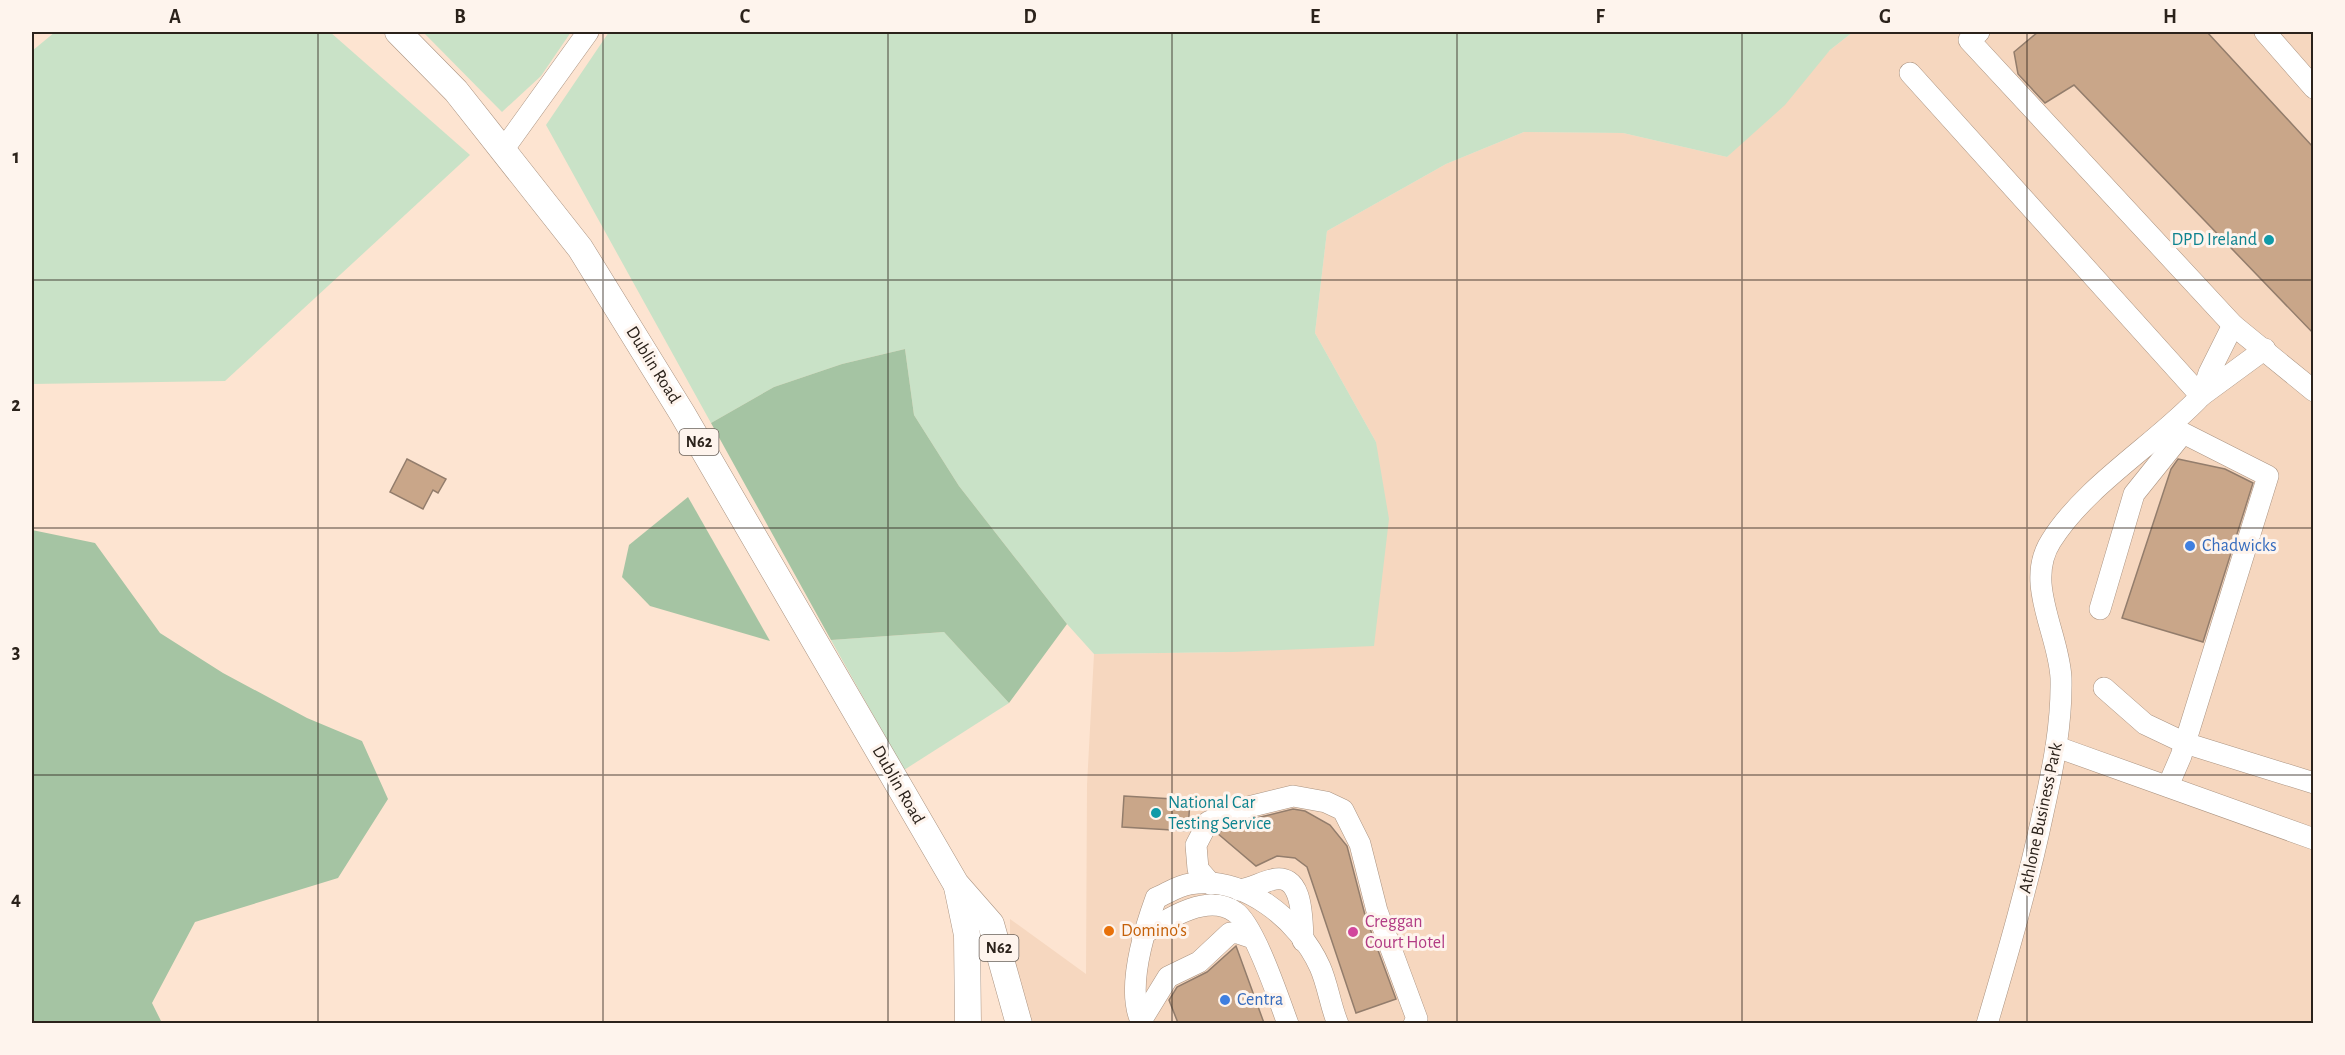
<svg xmlns="http://www.w3.org/2000/svg" width="2345" height="1055" viewBox="0 0 2345 1055" font-family="'Alegreya Sans',sans-serif">
	<rect width="100%" height="100%" fill="#fde4d1"/>
	<polygon fill="#f6d7bf" points="1853,32 2313,33 2313,1023 1027,1023 1010,957 1010,919 1086,974 1087,785 1094,654 1233,652 1376,442 1315,333 1327,231 1446,164 1524,132 1623,133 1727,157 1830,50"/>
	<g fill="#c9e2c7">
		<polygon points="55,32 330,32 470,155 225,381 32,384 32,51"/>
		<polygon points="423,32 571,32 541,76 502,112"/>
		<polygon points="609,32 1853,32 1830,50 1785,105 1727,157 1623,133 1524,132 1446,164 1327,231 1315,333 1376,442 1389,519 1374,646 1233,652 1094,654 1067,624 959,486 914,415 905,349 842,364 774,387 711,423 546,125"/>
		<polygon points="944,632 1009,703 904,770 831,640"/>
	</g>
	<g fill="#a5c4a3">
		<polygon points="905,349 914,415 959,486 1067,624 1009,703 944,632 831,640 711,423 774,387 842,364"/>
		<polygon points="688,497 770,641 650,606 622,577 629,545"/>
		<polygon points="32,530 95,543 160,633 223,673 307,718 362,741 388,799 338,878 195,922 152,1003 162,1023 32,1023"/>
	</g>
	<g fill="#c9a689" stroke="#937d6c" stroke-width="1.5">
		<polygon points="2038,32 2207,32 2313,147 2313,333 2074,85 2045,103 2018,74 2014,52"/>
		<polygon points="407,459 446,479 438,493 433,490 423,509 390,492"/>
		<polygon points="2178,459 2225,469 2253,483 2203,642 2122,618 2171,469"/>
		<polygon points="1124,796 1190,800 1188,831 1122,827"/>
		<polygon points="1293,809 1305,811 1330,825 1347,846 1365,915 1396,999 1356,1013 1307,867 1295,858 1277,856 1256,866 1217,833 1236,823"/>
		<polygon points="1236,946 1264,1023 1178,1023 1169,1000 1177,987 1207,972"/>
	</g>
	<g fill="none" stroke-linecap="round" stroke-linejoin="round">
		<g stroke="#aa9381" stroke-width="22">
			<g id="minor">
				<polyline points="1979,32 1969,40 2233,325 2314,391"/>
				<polyline points="2265,32 2314,88"/>
				<path d="M1910,73L2201,396C2156,444 2086,485 2051,541C2024,583 2059,633 2061,678C2062,724 2053,768 2043,813C2028,884 2008,953 1987,1024"/>
				<polyline points="503,150 588,32"/>
				<polyline points="2233,325 2209,373 2201,396 2265,349"/>
				<polyline points="2100,609 2134,494 2183,433 2268,476 2181,756 2168,786"/>
				<polyline points="2104,688 2145,724 2185,743 2314,783"/>
				<polyline points="2057,747 2314,839"/>
				<polyline points="1211,884 1198,869 1196,845 1208,822 1232,811 1293,796 1326,802 1343,810 1360,844 1377,911 1417,1019 1414,1024"/>
				<path d="M1239,890C1251,888 1260,883 1271,880C1304,870 1302,921 1303,941"/>
				<path d="M1142,935C1166,920 1207,892 1235,912C1254,924 1279,1000 1288,1024"/>
				<path d="M1139,1024L1141,1021C1126,988 1144,931 1156,898C1166,894 1179,885 1190,884C1244,875 1299,920 1320,967C1328,985 1330,1005 1338,1024"/>
				<polyline points="1143,1024 1141,1021 1168,977 1199,962 1230,933 1238,933 1253,938"/>
			</g>
		</g>
		<g stroke="#aa9381" stroke-width="27">
			<g id="major">
				<polyline points="398,32 456,91 580,248 682,413 956,884 991,924 1019,1024"/>
				<polyline points="957,887 967,935 968,1024"/>
			</g>
		</g>
		<use href="#minor" stroke="#fff" stroke-width="21"/>
		<use href="#major" stroke="#fff" stroke-width="26"/>
	</g>
	<path fill="none" stroke="#2b221b" stroke-width="1.5" stroke-opacity="0.55" d="M318,32V1024M603,32V1024M888,32V1024M1172,32V1024M1457,32V1024M1742,32V1024M2027,32V1024M32,280H2314M32,528H2314M32,775H2314"/>
	<g fill="#0f9aa8" stroke="#fef4ed" stroke-width="2">
		<circle cx="2269" cy="240" r="6"/>
		<circle cx="1156" cy="813" r="6"/>
	</g>
	<g fill="#3f7fe0" stroke="#fef4ed" stroke-width="2">
		<circle cx="2190" cy="546" r="6"/>
		<circle cx="1225" cy="1000" r="6"/>
	</g>
	<circle fill="#e8710a" stroke="#fef4ed" stroke-width="2" cx="1109" cy="931" r="6"/>
	<circle fill="#d1479c" stroke="#fef4ed" stroke-width="2" cx="1353" cy="932" r="6"/>
	<g text-anchor="middle" dominant-baseline="central" stroke-width="6" stroke-linejoin="round" paint-order="stroke">
		<g fill="#fef4ed" stroke="#6a615a" stroke-width="1.5">
			<rect x="679.5" y="429" width="39" height="26" rx="4.5"/>
			<rect x="979.5" y="935" width="39" height="26" rx="4.5"/>
		</g>
		<g font-size="16" font-weight="bold" fill="#2b221b">
			<text x="699" y="442">N62</text>
			<text x="999" y="948">N62</text>
		</g>
		<g font-size="18" fill="#0d838f" stroke="#fef4ed" text-anchor="end">
			<text x="2257" y="240">DPD Ireland</text>
			<text x="1168" y="803" text-anchor="start">National Car<tspan x="1168" dy="21">Testing Service</tspan></text>
		</g>
		<g font-size="18" fill="#2b221b" stroke="#fef4ed">
			<text transform="translate(653 365) rotate(58)">Dublin Road</text>
			<text transform="translate(898 785) rotate(60)">Dublin Road</text>
			<text transform="translate(2041 818) rotate(-78)">Athlone Business Park</text>
		</g>
		<g font-size="18" fill="#366cbe" stroke="#fef4ed" text-anchor="start">
			<text x="2202" y="546">Chadwicks</text>
			<text x="1237" y="1000">Centra</text>
		</g>
		<g font-size="18" fill="#b23c85" stroke="#fef4ed" text-anchor="start">
			<text x="1365" y="922">Creggan<tspan x="1365" dy="21">Court Hotel</tspan></text>
		</g>
		<g font-size="18" fill="#c56008" stroke="#fef4ed" text-anchor="start">
			<text x="1121" y="931">Domino's</text>
		</g>
	</g>
	<rect width="2345" height="1055" fill="none" stroke="#fef4ed" stroke-width="66"/>
	<rect x="33" y="33" width="2279" height="989" fill="none" stroke="#2b221b" stroke-width="2"/>
	<g font-size="20" text-anchor="middle" font-weight="bold" fill="#2b221b">
		<text x="175" y="23">A</text>
		<text x="460" y="23">B</text>
		<text x="745" y="23">C</text>
		<text x="1030" y="23">D</text>
		<text x="1315" y="23">E</text>
		<text x="1600" y="23">F</text>
		<text x="1885" y="23">G</text>
		<text x="2170" y="23">H</text>
		<text x="16" y="163">1</text>
		<text x="16" y="411">2</text>
		<text x="16" y="658">3</text>
		<text x="16" y="905">4</text>
	</g>
</svg>
